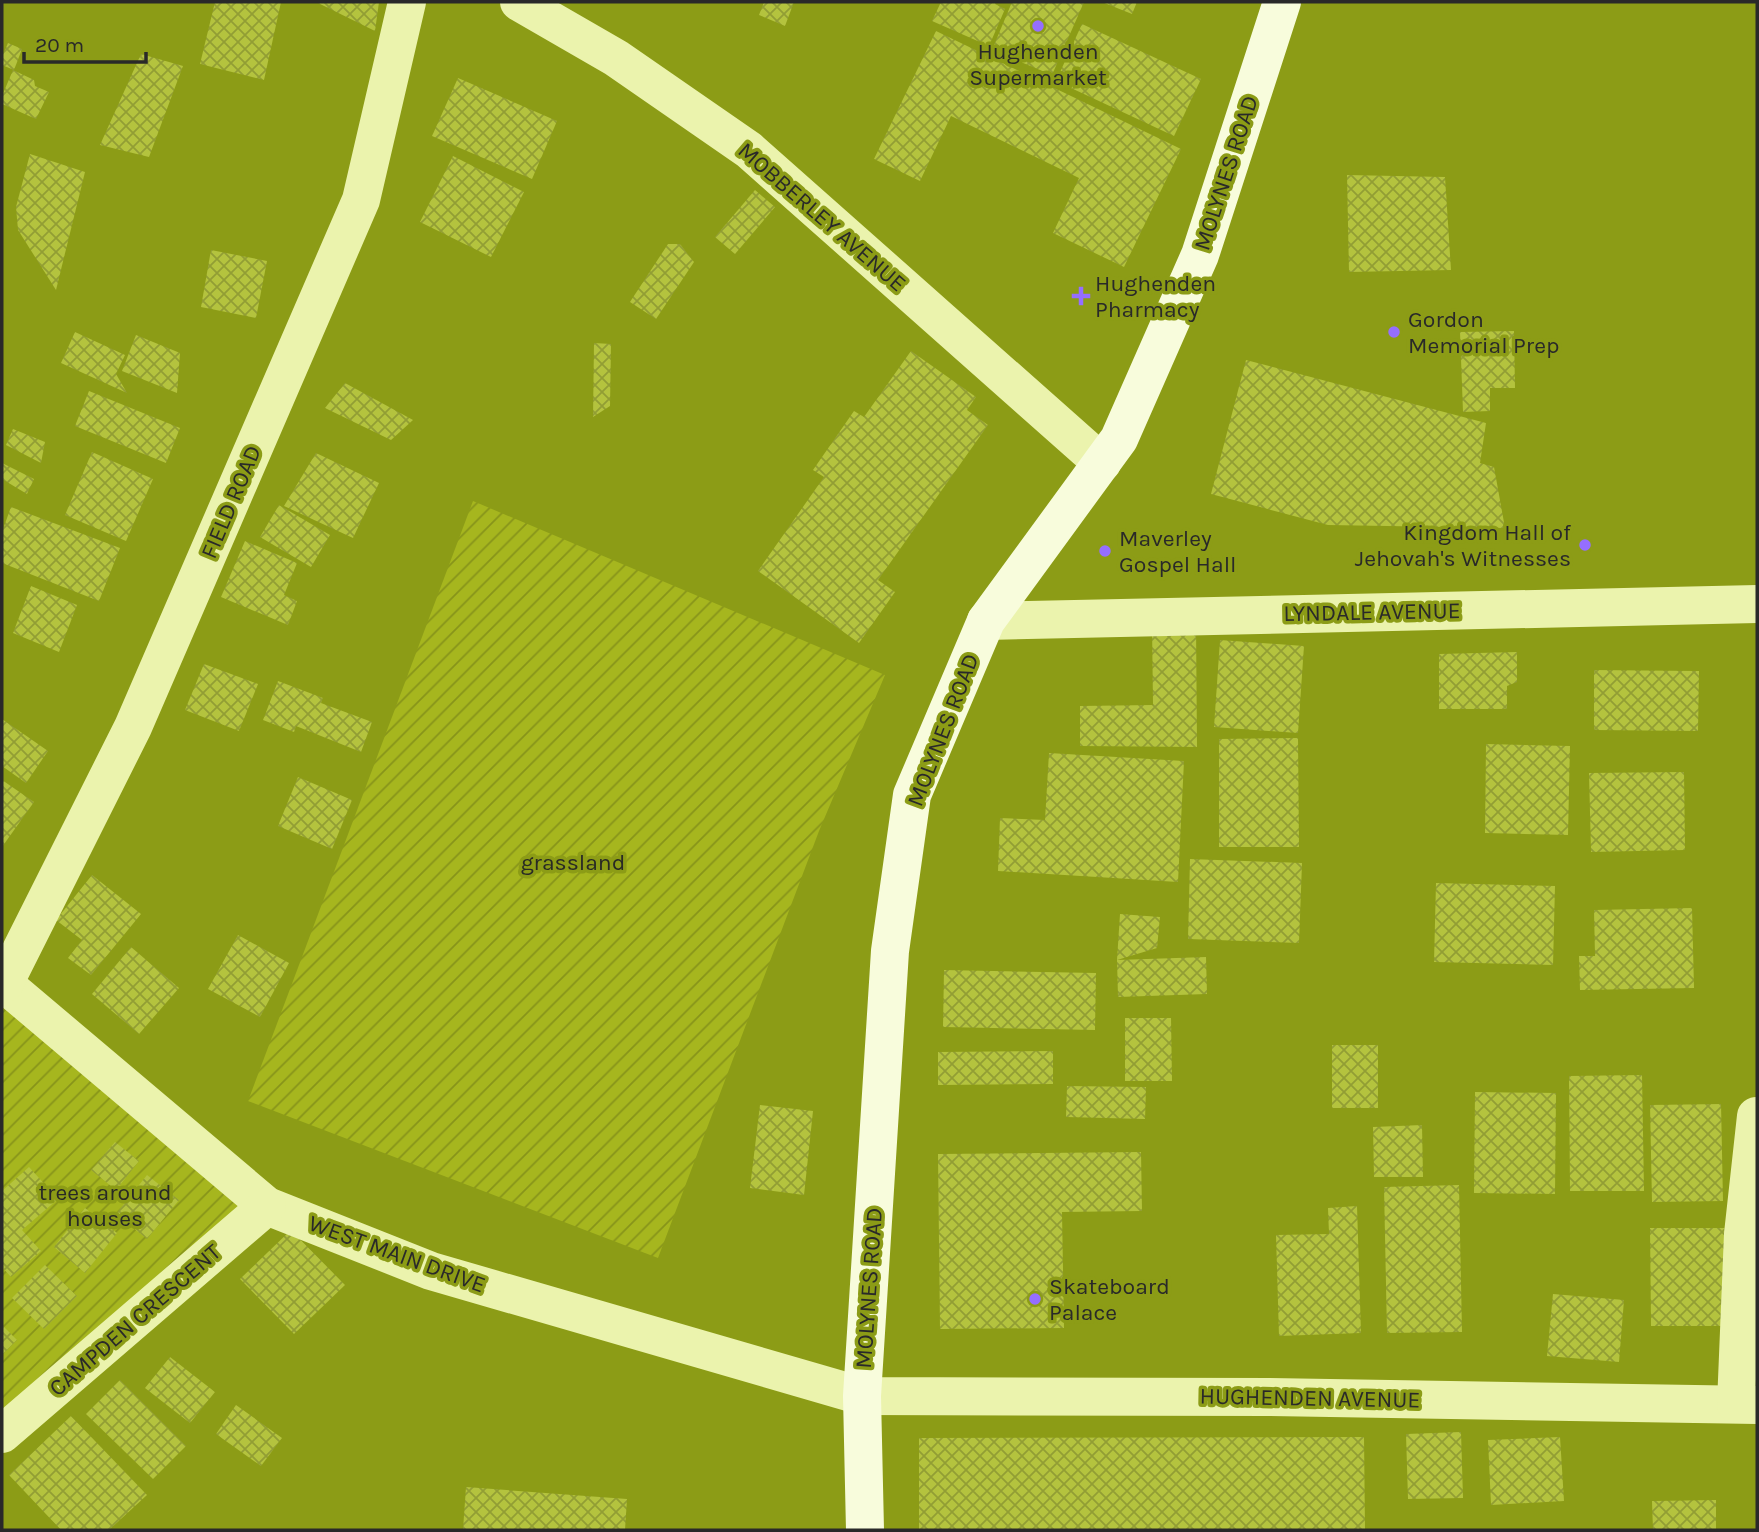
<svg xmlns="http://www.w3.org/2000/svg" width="1759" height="1532" viewBox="0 0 1759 1532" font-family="Karla,sans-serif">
	<defs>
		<pattern id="garden-furrows" width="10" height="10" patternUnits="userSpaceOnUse" patternTransform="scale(1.75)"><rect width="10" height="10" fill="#a6b61e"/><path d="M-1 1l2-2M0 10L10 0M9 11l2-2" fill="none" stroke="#87941a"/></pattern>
		<pattern id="building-cross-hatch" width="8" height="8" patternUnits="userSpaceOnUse" patternTransform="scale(1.75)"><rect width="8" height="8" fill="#b4c33e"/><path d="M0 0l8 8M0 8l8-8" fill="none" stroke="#929e34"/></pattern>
	</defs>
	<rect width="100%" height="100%" fill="#8c9c16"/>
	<g fill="url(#garden-furrows)">
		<polygon points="473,501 885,675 819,831 658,1258 248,1101"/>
		<polygon points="2,982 267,1206 2,1434"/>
	</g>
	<g fill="url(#building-cross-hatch)">
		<polygon points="215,2 281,2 264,80 200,64"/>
		<polygon points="316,2 379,2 375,31"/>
		<polygon points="764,2 794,2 785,26 759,15"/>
		<polygon points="941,2 996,2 995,4 1005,9 989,46 932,21"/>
		<polygon points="1012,2 1084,2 1052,75 992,50"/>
		<polygon points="1102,2 1137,2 1132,14"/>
		<polygon points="1082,24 1201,79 1174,136 1056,81"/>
		<polygon points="936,31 1181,149 1124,267 1053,233 1079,178 951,116 920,181 874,159"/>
		<polygon points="8,43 22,49 14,70 2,65 2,57"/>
		<polygon points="141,54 183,66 149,157 100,145"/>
		<polygon points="13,70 34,80 35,86 49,92 36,119 2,104 2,96"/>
		<polygon points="458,78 557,121 532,179 432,136"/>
		<polygon points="30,154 85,172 56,290 18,230 16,207"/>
		<polygon points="453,156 524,192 491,257 420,222"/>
		<polygon points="1347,175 1445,177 1451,270 1349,272"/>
		<polygon points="755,190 775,207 735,254 715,237"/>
		<polygon points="668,244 680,244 694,262 656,319 630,302"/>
		<polygon points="211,250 267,261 256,318 201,307"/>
		<polygon points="1514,331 1515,388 1490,388 1490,411 1463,412 1460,332"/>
		<polygon points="75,332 125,355 116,374 127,393 61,363"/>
		<polygon points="136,335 180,353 177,393 122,371"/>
		<polygon points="594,343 611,344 610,406 593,417"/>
		<polygon points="911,351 976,397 967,410 988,425 878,580 895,592 859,643 758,571 824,477 813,470 854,411 864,417"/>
		<polygon points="1246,360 1486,423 1480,463 1494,467 1505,528 1328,525 1211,494"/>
		<polygon points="345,383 413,420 391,440 325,408"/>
		<polygon points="89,391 180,428 166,463 75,426"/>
		<polygon points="13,429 45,442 41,463 6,445"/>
		<polygon points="92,452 153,479 126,541 65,515"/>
		<polygon points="316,453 379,483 353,538 284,506"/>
		<polygon points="2,463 34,479 27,494 2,479"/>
		<polygon points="279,505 330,535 311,567 260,537"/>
		<polygon points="11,507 120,548 99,601 2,563 2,532"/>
		<polygon points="245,541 297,563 284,595 297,601 288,625 221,597"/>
		<polygon points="31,586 77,605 59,652 13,633"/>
		<polygon points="1152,624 1196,624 1197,747 1080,746 1080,706 1153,705"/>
		<polygon points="1220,640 1304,646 1298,733 1214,727"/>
		<polygon points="1517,652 1517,682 1507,686 1507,709 1439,709 1439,654"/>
		<polygon points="204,664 258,684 239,731 185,710"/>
		<polygon points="1594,670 1699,671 1698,731 1594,730"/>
		<polygon points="278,681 323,698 321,703 372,722 361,752 296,726 294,732 263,720"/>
		<polygon points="2,719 48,751 26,783 2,766"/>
		<polygon points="1298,738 1299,847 1219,847 1219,739"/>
		<polygon points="1486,744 1570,746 1568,835 1485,833"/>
		<polygon points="1049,753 1184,761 1178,882 998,871 1000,818 1045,820"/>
		<polygon points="1684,772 1685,850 1591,852 1589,773"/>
		<polygon points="298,777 352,800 332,849 278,826"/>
		<polygon points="2,780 34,802 2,847"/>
		<polygon points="1190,859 1302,863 1299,943 1188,939"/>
		<polygon points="92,875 141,914 91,975 68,958 82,940 56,920"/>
		<polygon points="1436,883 1555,886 1553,965 1434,962"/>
		<polygon points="1692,908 1694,988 1580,990 1579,956 1595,956 1594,910"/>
		<polygon points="1120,914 1160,917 1157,948 1117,960 1206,957 1207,994 1118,997 1117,960"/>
		<polygon points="238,935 289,963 260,1017 208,989"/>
		<polygon points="131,947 179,988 139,1034 92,994"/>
		<polygon points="944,970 1096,973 1095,1030 943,1027"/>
		<polygon points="1125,1018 1171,1018 1172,1081 1125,1081"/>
		<rect x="1332" y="1045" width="46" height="63"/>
		<polygon points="1053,1051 1053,1084 938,1085 938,1052"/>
		<polygon points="1642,1075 1644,1191 1570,1191 1569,1076"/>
		<polygon points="1067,1086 1146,1087 1145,1119 1066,1117"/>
		<polygon points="1475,1092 1556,1093 1555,1194 1474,1193"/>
		<polygon points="1721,1104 1723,1201 1652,1202 1650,1105"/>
		<polygon points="760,1105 813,1111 804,1195 750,1188"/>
		<polygon points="1422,1125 1423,1177 1374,1177 1373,1127"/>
		<polygon points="115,1142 139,1161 116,1190 91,1170"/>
		<polygon points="1141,1152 1142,1211 1062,1212 1064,1328 940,1329 938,1154"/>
		<polygon points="29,1167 58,1199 22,1230 41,1251 11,1277 2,1267 2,1191"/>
		<polygon points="147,1175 179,1200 147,1239 116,1214"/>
		<polygon points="1459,1185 1462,1332 1387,1333 1384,1187"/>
		<polygon points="1357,1206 1361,1333 1279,1336 1276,1235 1329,1234 1328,1208"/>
		<polygon points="85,1208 117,1233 85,1273 54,1247"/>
		<polygon points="1650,1228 1726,1228 1727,1326 1651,1326"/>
		<polygon points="291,1230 345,1285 294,1334 240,1279"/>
		<polygon points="45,1265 77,1296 44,1329 12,1298"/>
		<polygon points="1553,1294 1624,1300 1619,1362 1547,1356"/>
		<polygon points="2,1325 17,1340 2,1355"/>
		<polygon points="170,1357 215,1392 190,1423 145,1388"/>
		<polygon points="120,1380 186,1446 153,1479 86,1414"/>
		<polygon points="236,1405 282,1438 261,1466 216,1434"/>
		<polygon points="71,1416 147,1495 109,1530 61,1530 9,1475"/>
		<polygon points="1461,1432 1463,1498 1408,1499 1406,1434"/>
		<polygon points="1364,1437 1365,1530 919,1530 919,1438"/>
		<polygon points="1560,1437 1564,1501 1491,1505 1488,1440"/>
		<polygon points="466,1487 627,1499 625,1530 463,1530"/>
		<polygon points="1716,1500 1716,1530 1653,1530 1652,1501"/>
	</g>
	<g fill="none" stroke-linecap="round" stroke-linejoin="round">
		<g stroke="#ebf3ad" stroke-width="38">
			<polyline points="519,2 616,58 749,150 1102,463"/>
			<polyline points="986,621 1757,604"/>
			<polyline points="2,982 267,1206 431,1271 862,1396 1270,1397 1757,1405"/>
			<polyline points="4,984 133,727 361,200 407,2"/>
			<polyline points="1736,1404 1743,1234 1756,1116"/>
			<polyline points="2,1434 267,1206"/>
		</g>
		<polyline stroke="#f8fcdc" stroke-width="38" points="865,1530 862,1396 890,951 912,795 986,621 1119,439 1200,255 1282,2"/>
	</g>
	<g fill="#956eff" stroke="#8c9c16" stroke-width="2.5">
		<circle cx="1038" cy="26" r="7"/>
		<path d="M1077.5 285.5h7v7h7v7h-7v7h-7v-7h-7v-7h7z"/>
		<circle cx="1394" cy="332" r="7"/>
		<circle cx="1585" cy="545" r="7"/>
		<circle cx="1105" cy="551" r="7"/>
		<circle cx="1035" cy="1299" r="7"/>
	</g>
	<g text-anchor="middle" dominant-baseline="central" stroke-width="7" stroke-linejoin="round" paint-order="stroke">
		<g font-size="23" fill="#292929" stroke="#8c9c16" text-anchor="start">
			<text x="1038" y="51" text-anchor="middle">Hughenden<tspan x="1038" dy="26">Supermarket</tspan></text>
			<text x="1095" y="283">Hughenden<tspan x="1095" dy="26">Pharmacy</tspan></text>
			<text x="1408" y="319">Gordon<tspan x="1408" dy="26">Memorial Prep</tspan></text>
			<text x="1571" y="532" text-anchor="end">Kingdom Hall of<tspan x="1571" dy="26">Jehovah's Witnesses</tspan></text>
			<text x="1119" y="538">Maverley<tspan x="1119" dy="26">Gospel Hall</tspan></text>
			<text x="1049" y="1286">Skateboard<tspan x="1049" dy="26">Palace</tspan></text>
		</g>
		<g font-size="23" fill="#292929" stroke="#8c9c16">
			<text transform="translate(1226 173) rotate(-72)">MOLYNES ROAD</text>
			<text transform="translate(822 217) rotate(41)">MOBBERLEY AVENUE</text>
			<text transform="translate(231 502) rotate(-67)">FIELD ROAD</text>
			<text transform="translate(1372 612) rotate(-1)">LYNDALE AVENUE</text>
			<text transform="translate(943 730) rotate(-69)">MOLYNES ROAD</text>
			<text transform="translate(397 1254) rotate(20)">WEST MAIN DRIVE</text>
			<text transform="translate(869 1288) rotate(-86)">MOLYNES ROAD</text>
			<text transform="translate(135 1320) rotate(-41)">CAMPDEN CRESCENT</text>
			<text transform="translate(1310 1398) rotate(1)">HUGHENDEN AVENUE</text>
		</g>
		<g font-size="23" fill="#282925" stroke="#8c9c16">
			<text x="573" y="862">grassland</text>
			<text x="105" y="1192">trees around<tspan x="105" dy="26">houses</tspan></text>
		</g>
	</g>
	<rect width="1759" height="1532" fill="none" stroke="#292929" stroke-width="7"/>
	<path d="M24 52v10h122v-10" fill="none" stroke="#292929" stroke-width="3.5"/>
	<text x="35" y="52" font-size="21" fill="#292929" stroke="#8c9c16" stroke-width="5" paint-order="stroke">20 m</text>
</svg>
